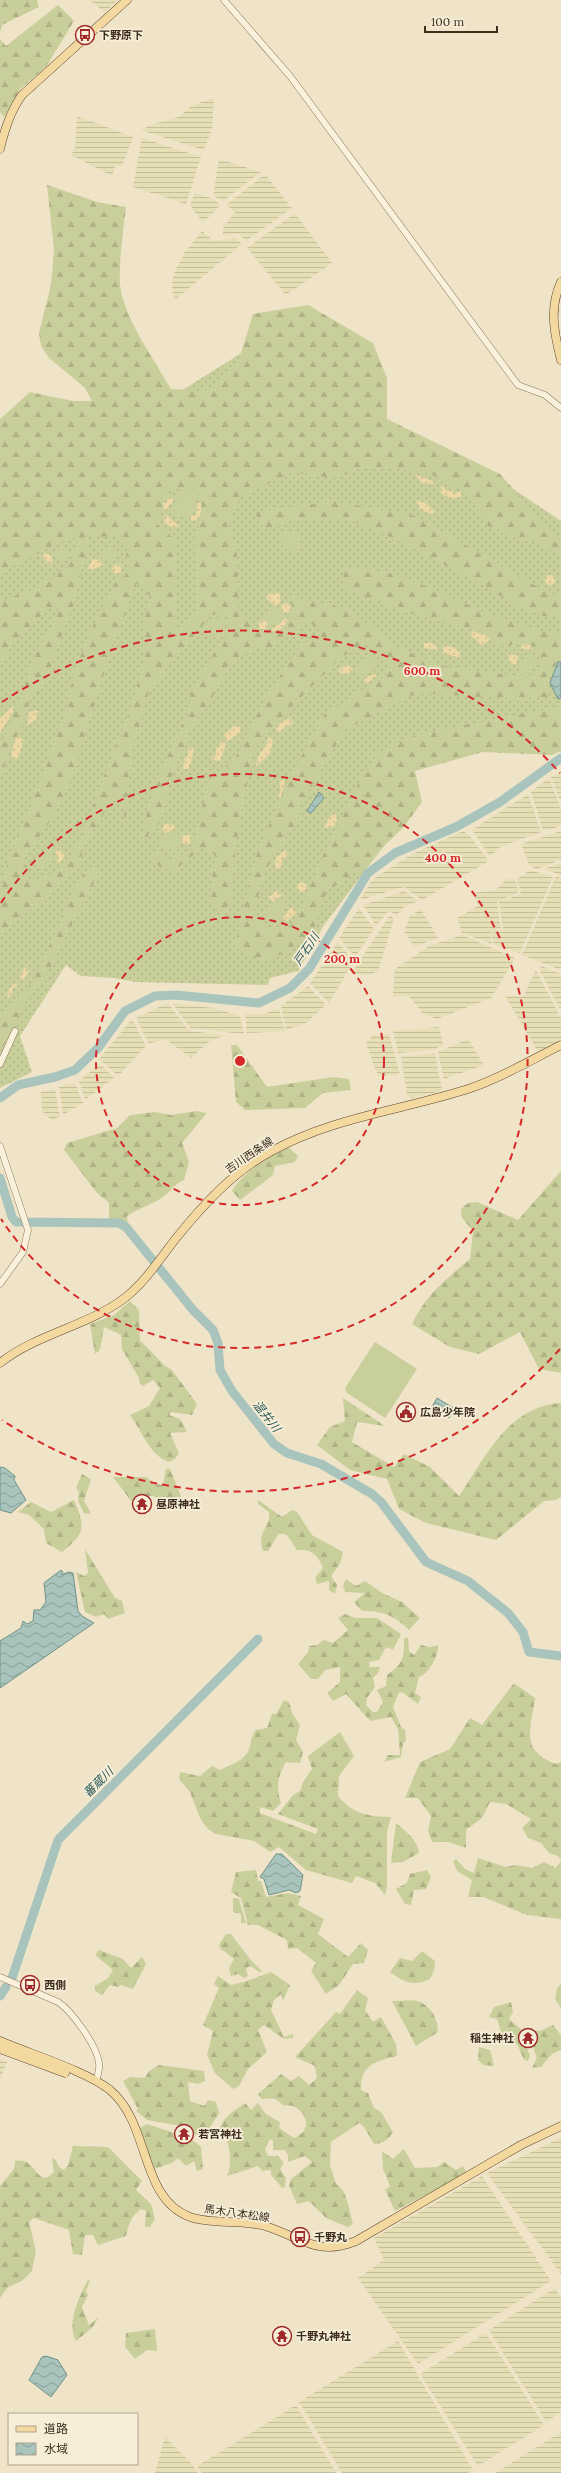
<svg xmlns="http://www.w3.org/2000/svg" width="561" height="2473" viewBox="0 0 561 2473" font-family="Lora,'Noto Sans JP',serif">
	<defs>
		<pattern id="farmland-rules" width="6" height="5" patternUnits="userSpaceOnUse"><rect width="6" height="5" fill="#e6deb5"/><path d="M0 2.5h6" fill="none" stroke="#c6bf9b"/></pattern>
		<pattern id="grass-dots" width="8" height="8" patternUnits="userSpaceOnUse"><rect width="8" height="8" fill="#c9cf9b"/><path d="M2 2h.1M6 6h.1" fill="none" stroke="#aeb285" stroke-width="1.8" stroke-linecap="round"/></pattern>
		<pattern id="forest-firs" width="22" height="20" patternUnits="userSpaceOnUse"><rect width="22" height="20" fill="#c9cf9b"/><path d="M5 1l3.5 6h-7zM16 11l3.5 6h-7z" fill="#aeb285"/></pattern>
		<pattern id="sand-dots" width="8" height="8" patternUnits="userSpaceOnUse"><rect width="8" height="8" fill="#ecd9a5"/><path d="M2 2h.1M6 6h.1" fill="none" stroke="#cbbb8e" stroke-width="1.8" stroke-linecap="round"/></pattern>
		<pattern id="water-waves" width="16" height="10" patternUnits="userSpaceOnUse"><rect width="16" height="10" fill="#a9c4bc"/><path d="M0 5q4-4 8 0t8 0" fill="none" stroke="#8ba098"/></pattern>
	</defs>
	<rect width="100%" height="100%" fill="#f0e4c8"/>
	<g fill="url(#farmland-rules)">
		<polygon points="89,0 118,0 105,12"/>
		<polygon points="212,98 214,98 212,129 204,150 140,130 157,123 179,117 190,107"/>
		<polygon points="77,116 133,137 122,166 116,165 112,176 71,155 75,149"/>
		<polygon points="142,138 201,157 186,204 133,187"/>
		<polygon points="219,159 261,172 223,201 213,196"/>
		<polygon points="265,174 292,208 246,241 239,234 223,235 223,228 235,212 226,205"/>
		<polygon points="195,193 211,198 221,205 203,223 190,205"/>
		<polygon points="295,213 332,263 286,295 247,248"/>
		<polygon points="202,231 214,241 236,238 242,244 175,300 172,290 173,276 184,253"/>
		<polygon points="561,771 561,803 551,777"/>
		<polygon points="549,778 561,809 561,826 543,831 531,792"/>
		<polygon points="528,794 541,832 500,847 490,857 472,830"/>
		<polygon points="463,831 469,835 489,861 422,900 404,887 360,900 372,880 412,854"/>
		<polygon points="561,831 561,860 537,869 534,868 529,864 521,844"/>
		<polygon points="561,863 561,875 544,869"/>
		<polygon points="530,870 553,877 520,953 494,945 491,933 503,930 499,902 521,894 517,879"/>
		<polygon points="556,876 561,878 561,970 522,955"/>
		<polygon points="507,879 515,879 519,892 497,902 501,928 490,933 492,944 462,933 457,918 478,906 473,893 496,890"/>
		<polygon points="404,891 418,901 404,907 396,916 389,910 376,926 363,905"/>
		<polygon points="359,908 374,929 355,957 339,938"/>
		<polygon points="421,909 438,938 414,947 404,931 410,916"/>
		<polygon points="390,915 394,919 378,971 369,975 351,974"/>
		<polygon points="462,935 515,958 491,998 437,1019 422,1013 409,996 393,997 395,969 429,946"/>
		<polygon points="338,942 354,961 329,1003 310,983"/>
		<polygon points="541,966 561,974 561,1011 540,971"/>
		<polygon points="536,970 561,1018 561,1040 539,1054 505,995 523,997"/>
		<polygon points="308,986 326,1005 306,1023 286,1030 281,1006"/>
		<polygon points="168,1003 189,1031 226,1035 210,1041 191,1058 165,1039 149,1044 136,1018"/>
		<polygon points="172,1003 213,1008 240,1016 244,1034 190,1028"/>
		<polygon points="279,1008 285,1031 247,1033 245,1014 264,1014"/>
		<polygon points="132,1019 146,1046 118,1076 99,1059"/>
		<polygon points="439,1027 443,1045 432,1050 398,1053 393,1031"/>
		<polygon points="389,1034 400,1075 378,1076 366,1044 373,1035"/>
		<polygon points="468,1039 484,1065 444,1079 438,1052"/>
		<polygon points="435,1053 442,1091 411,1098 407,1094 401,1057"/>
		<polygon points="100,1064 114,1078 85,1100 79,1081"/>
		<polygon points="75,1083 83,1103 63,1115 59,1087"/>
		<polygon points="55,1089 60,1116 52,1121 42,1111 41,1092"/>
		<polygon points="0,2059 7,2062 0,2079"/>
		<polygon points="561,2138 561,2274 487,2173"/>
		<polygon points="482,2176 551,2281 418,2364 358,2278 384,2260 374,2238"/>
		<polygon points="555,2288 561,2298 561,2412 546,2422 489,2330"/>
		<polygon points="486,2333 544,2425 478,2466 420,2374"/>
		<polygon points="398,2341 473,2470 468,2473 342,2473 299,2402"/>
		<polygon points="296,2405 336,2473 202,2473 197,2466"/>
		<polygon points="561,2432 561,2473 495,2473"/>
		<polygon points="165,2437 191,2463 198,2473 155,2473"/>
	</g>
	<polygon fill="url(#grass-dots)" points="270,335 385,439 494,476 561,521 561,722 413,765 415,805 324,925 298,971 270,978 268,985 136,982 114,978 81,976 66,965 20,1036 32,1072 0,1088 0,482 78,456"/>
	<g fill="url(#forest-firs)" fill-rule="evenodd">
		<polygon points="0,0 37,0 39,7 2,25 0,33"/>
		<polygon points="58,5 74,21 46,67 20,89 4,117 0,112 0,39 6,46"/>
		<path d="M47,185L97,202L126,207C123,232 119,259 120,284C123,317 154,359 171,389L196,390L195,398L196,395L213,386L239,359L253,314L308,305L373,343L387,378V419L500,474L561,542V554L488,526L466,492L432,475L398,469L360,468L332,478L294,472L240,497L229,524L237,554L238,609L256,627L271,635L285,628L294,610L286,595L348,609L395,645L437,665L529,678L539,670L540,659L531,645C510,638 505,657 486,634L388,607L346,589L341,577L345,568C402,567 453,601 505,620C523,626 542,630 561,636V660H559L547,682L550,697L512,699L417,693L345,730L301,804L298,822L273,854L262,882L253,915L268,929H280L290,926L300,913L319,864L364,772L377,754L391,744L423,733L561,706V751L552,755L483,752L415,771L422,802L403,828L359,870L326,892L315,925L308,938L266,962L236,949L239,923L258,849L296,766L324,715L386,675L388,660L366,643L340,658L317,681L275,724L253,753L236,843L231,906L225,913L209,901L215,855L201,848L174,871L161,869L150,853L160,852L170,862L193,847L207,784L236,757L267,695L301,645L323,633L308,621L270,650L256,648L233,661L206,708L191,727L170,782L161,821L141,843L152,788L189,710L191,691L231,626L227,617L220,613L211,615L149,690L132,754L125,824L122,802L115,797L85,842L86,823L132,704L144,660L142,624L151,597L137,583L113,645L73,774L55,814L23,860L29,878C54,883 68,857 83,839L81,864L0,937V895L7,864L65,713L75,669L97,616L115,583L127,574L134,580L128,574L126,550L131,547L127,548L118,536L70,538L0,572V419L30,392L73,401H92L85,388L49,358L41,346L39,333L51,285L54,249ZM188,486L197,491L203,507L194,540L197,614L177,633L175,540L157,524L167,495L161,498L163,494H168L178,488L180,492Z"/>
		<polygon points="332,501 416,516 548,593 561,596 561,620 558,617 544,616 519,607 485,586 395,539 345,518 290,522 264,530 255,512"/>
		<path d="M79,539L91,540L82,568L75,600L41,691L30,698C25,727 6,752 0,781V748L25,686L31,662L38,647L48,634L59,609L49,608L16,640L0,664V602L35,588L70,565L72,555Z"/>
		<polygon points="102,867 50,968 24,1006 0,1052 0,1014 33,982 73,891 87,869"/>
		<polygon points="231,1045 237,1045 267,1087 333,1077 349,1079 351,1090 323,1093 305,1108 245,1110 236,1102"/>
		<path d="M196,1111L207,1113L182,1143L189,1162L184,1180C176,1183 174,1187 168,1193C156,1204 140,1207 127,1216L128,1225L109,1220V1203L97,1193L64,1150L67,1143L117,1128L130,1115L155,1112L171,1115Z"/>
		<path d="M288,1147L298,1156L295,1162L275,1166L273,1175L240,1200L232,1191C244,1171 268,1158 288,1147Z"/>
		<path d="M561,1171V1373L539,1369L520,1332L479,1354L450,1347L412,1324C425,1296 447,1278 470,1259L473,1231L462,1218L461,1209L468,1203L477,1202L518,1220Z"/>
		<path d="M130,1301L139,1310L140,1340L164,1365L172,1370L197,1404L192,1415L171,1412L169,1415L180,1419L187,1432L170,1433L179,1453L175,1459L169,1462C148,1454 143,1432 130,1415L149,1406L160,1388L153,1380L143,1386L140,1384L139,1378L122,1349L121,1335L104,1327L100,1350L95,1354L90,1324L114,1315Z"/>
		<path d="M343,1398L385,1426L357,1422L352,1442L394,1467L404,1454L430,1467L459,1496C485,1458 508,1406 561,1403V1497L556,1500L544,1501L496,1540L426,1523L399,1509L387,1479L350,1470L317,1445L330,1427L345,1421Z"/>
		<path d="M166,1469H170L181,1496C170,1514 166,1509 154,1496H137L131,1501L113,1477H146L156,1484L163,1485Z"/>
		<polygon points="82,1474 91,1479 84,1501 90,1511 90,1514 84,1513 78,1501 79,1492 76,1488"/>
		<path d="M74,1500C86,1528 85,1533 62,1552L46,1543L44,1529L29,1515L18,1512L31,1502L51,1512Z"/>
		<path d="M258,1500L282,1517L292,1510L297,1512L312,1535L343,1552L340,1564L331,1576L337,1585L335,1594L329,1590V1581L317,1584L315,1578L323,1568C317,1554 312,1549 297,1550L287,1535L279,1533L268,1551H263C256,1530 271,1529 269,1512L258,1504Z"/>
		<polygon points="85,1549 115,1598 122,1601 125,1613 108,1619 104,1614 96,1617 85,1612 76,1572 84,1576 88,1573"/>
		<path d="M346,1579L356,1586L365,1581L382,1593L402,1602L420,1618L409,1630C394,1615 383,1611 362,1611L354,1602L365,1593L345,1592L343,1586Z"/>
		<path d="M345,1614L355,1618H377L401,1634L393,1650L386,1647L379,1660L369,1662L370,1667H380L378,1673L373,1678L375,1687L367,1698L366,1705L373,1712H377L383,1702L377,1690L386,1686L387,1675C404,1662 404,1659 404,1638H408L409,1651L414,1655L421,1645L429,1647L438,1645C439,1655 429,1674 419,1677L415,1693L421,1697L418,1704L402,1692L399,1693L393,1707L401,1727L405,1730L406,1741L403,1743L401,1757L384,1762L388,1755H400L398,1729L391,1717L370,1721L346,1694L333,1701L327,1693L340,1682V1667L325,1670L318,1679H311L298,1664L308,1652L309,1646L317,1645L324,1640L333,1643L348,1630L338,1618Z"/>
		<path d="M514,1683L535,1698C531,1730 519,1750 556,1764L561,1762V1860L558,1856L549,1853L541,1843L528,1838L522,1828L531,1819L506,1804L490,1802L482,1818L466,1830V1848L448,1842H432L428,1831L431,1816L418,1798H405L420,1762L450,1749L470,1718L482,1725Z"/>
		<path d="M284,1700L289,1702L292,1713L300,1725L296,1740L303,1752L300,1763L286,1762C277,1777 276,1787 281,1803L273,1811L260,1807V1813L316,1834L318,1829L278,1814L293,1795L300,1791L303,1782L312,1769L308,1756L340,1732L354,1756L339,1776L338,1796C352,1814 370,1817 391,1817L387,1832V1887L385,1895L375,1883L356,1876L352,1883L306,1870L279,1847L270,1852L254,1841L216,1834L208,1829L200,1818L190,1792L179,1779L180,1772L200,1776L212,1766L220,1770C232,1764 247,1760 250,1746C251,1740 252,1736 256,1730L267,1728L272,1714H276Z"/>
		<path d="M396,1823C405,1831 418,1840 419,1853L403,1862L391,1863Z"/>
		<polygon points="478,1858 506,1867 516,1865 532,1868 544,1862 556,1868 561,1861 561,1919 527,1915 483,1897 468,1897 472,1880 457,1871 453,1861 456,1859 465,1869 474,1873"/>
		<polygon points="256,1870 258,1881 261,1881 266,1897 288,1893 301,1896 298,1905 324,1919 318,1934 348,1957 361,1943 368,1950 364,1963 353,1964 339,1985 326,1994 311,1971 316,1963 297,1948 288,1949 287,1940 258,1925 248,1925 241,1898 231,1892 236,1872"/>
		<polygon points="427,1870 431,1877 426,1889 414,1890 411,1905 405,1904 396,1889 407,1883 410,1874"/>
		<polygon points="233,1898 239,1899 246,1923 241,1923 241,1914 233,1912"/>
		<polygon points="226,1934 231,1934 250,1959 262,1971 260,1972 250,1966 246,1969 248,1976 244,1978 238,1974 231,1976 229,1968 234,1959 220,1948 219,1945"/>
		<polygon points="99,1950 123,1959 131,1968 142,1957 146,1964 133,1989 121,1985 118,1987 110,1985 102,1995 95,1991 95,1986 108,1978 113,1970 95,1955"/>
		<path d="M422,1951L435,1961L434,1970L430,1979C413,1987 403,1982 390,1972L400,1958L412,1961Z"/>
		<polygon points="271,1972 290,1985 283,2001 281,1994 274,2000 271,2010 284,2037 293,2034 293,2038 284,2039 264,2025 258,2030 267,2052 248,2069 239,2086 233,2089 215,2073 207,2055 213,2031 203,2025 219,1988 214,1984 218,1976 231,1985 247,1981"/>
		<polygon points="561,1984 561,2008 555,1999 557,1988"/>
		<path d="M357,1990L368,1998L365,2010L373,2022L381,2017L396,2044L397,2056C376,2061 360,2065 361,2090L368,2093L374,2108L381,2112L393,2132C389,2140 382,2144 374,2144L364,2127L359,2123L331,2142L330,2165L336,2184C348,2191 349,2211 353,2224L348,2227L326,2218L309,2201L297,2204L289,2186L291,2179L312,2162L305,2156L288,2162V2155L285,2150H273V2141L270,2139L265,2149L268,2156H278L284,2163L280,2169L286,2178L285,2187L282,2188L271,2175V2170L262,2171L258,2166L227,2176C232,2166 230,2148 226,2137L218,2135C221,2118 231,2113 245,2103L251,2110L258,2103L266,2114L280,2122L279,2128L294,2138C310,2132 310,2116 295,2107C292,2105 287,2106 283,2105C280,2103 278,2100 275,2099C272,2098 266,2099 262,2099L258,2094L281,2074L291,2081L299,2076L309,2085L317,2078L315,2066L295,2057L336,2012L340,2014Z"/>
		<path d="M392,2001C399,2001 413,2000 418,2001C431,2006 438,2019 438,2032L416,2046Z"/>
		<polygon points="511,2002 513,2012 509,2019 523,2031 521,2033 530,2056 528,2061 524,2060 517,2044 505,2045 497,2019 489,2017 494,2007"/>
		<polygon points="553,2025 561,2035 561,2050 552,2054 541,2067 532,2068 537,2058 527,2030 540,2031"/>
		<polygon points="479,2047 490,2050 494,2066 483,2065 478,2060"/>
		<polygon points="159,2065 204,2071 205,2081 198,2084 188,2082 190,2101 204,2106 208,2100 216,2102 219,2113 202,2140 187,2127 147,2120 136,2111 138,2109 123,2081 130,2077 145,2078 149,2071"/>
		<polygon points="147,2124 190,2138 201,2147 203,2169 197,2171 194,2161 186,2166 178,2158 172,2163 154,2169 140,2128"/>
		<path d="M73,2146L108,2147L142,2181L136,2190L151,2204L155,2219L150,2227H145L146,2211L141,2209C131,2216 129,2224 126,2236L98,2245L93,2235H85L82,2255L73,2254L69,2230L34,2218L29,2222L36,2251L32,2271L22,2281L8,2287L0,2298V2186L14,2169L15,2161C38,2156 36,2191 54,2172L52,2158L56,2160L59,2167L64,2170L68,2165Z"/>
		<polygon points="404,2149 415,2168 437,2167 444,2162 456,2170 463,2166 467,2174 395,2211 385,2190 390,2186 383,2169 382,2151 393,2159"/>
		<path d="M88,2280L90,2281L86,2291L88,2295L82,2307L89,2325L99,2317L92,2328L76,2341C66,2323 79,2297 88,2280Z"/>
		<polygon points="155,2329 157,2351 147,2350 135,2359 125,2347 126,2333"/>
	</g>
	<g fill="url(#sand-dots)">
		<polygon points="415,474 434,482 434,484 422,483"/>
		<path d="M441,486L444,487L446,491H452L454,494L460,491L462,496C454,500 447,498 441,493Z"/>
		<polygon points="171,497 173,501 165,511 163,504"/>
		<path d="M198,501L201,504C201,511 202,519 193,521L190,519L191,516L196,515Z"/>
		<polygon points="416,501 424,502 435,512 432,514 421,510"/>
		<path d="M166,515L179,526C173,529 168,526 164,521Z"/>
		<polygon points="43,554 49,554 52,557 52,564 45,560"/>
		<polygon points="93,559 98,560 104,565 90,570 88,568"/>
		<circle cx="117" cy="569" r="4.5"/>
		<circle cx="550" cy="580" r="5"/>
		<polygon points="275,593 279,593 281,601 277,606 267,599 267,595"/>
		<circle cx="286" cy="608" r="4.5"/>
		<polygon points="285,618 288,621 281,629 273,631 272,629 281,623"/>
		<circle cx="263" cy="625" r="4.5"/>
		<polygon points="472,631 486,635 490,640 481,645 475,638 471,637"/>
		<polygon points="424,643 431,643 437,647 437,650 424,648"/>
		<polygon points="525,644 530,645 531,650 520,648"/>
		<polygon points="446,646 453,647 460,652 459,658 444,653 442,649"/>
		<polygon points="509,654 518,656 516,665 509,662"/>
		<polygon points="347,665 353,669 348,674 340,673 339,669"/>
		<polygon points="375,674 376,676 368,683 364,681 366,677"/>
		<polygon points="12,707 14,710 0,733 0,719"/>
		<polygon points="37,710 39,712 36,714 37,719 27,725 29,712"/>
		<polygon points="288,718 293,722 291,725 288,725 280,732 277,731 276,729 279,724"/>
		<polygon points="234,726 241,727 240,732 228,741 224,735"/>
		<polygon points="16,737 20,737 23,741 18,758 14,759 11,755"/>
		<path d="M269,737L273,740L270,754L256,766C259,749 267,749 269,737Z"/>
		<polygon points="221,741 226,744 220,761 213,760 212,757 216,755 216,748 219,747"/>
		<polygon points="194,748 191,763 188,769 182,769 185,761 184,759 188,757 188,749"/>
		<polygon points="282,780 285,780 281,797 278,797 281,790 279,782"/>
		<polygon points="335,813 337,820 334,826 324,828 330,816"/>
		<polygon points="165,824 174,825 175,829 165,833 162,828"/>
		<polygon points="189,835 191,836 190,844 183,843 181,836"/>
		<polygon points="58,849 65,855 60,863 57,861 58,856 55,852"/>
		<polygon points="284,851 287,852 287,856 282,859 282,865 278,870 275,866 276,858"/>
		<circle cx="302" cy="887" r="4.5"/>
		<polygon points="275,891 283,896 276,898 273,902 268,896 273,895"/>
		<polygon points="290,908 293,908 296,913 287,921 283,918"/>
		<polygon points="25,966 28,973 23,980 20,977"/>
		<polygon points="15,983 18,986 13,988 11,996 7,998 9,989"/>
	</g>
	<g fill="#c9cf9b">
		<path d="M188,487L195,490L197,507L191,516L176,515L172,509C175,499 180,493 188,487Z"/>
		<circle cx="291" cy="541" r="10"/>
		<polygon points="106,547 119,551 116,561 111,563 101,558 101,551"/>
		<circle cx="61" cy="555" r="6"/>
		<circle cx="274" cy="616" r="9"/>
		<circle cx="216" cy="628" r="10"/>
		<polygon points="371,653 376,666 374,670 358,676 355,673 364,656"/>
		<path d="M530,654L535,659L534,668L530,674H521L519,670C520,662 523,657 530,654Z"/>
		<polygon points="174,832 177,834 180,846 172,850 161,849 158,845 158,839"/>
		<polygon points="48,847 53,849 53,860 45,867 37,867 37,861"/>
		<polygon points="279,901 287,902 287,905 279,921 275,922 266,917 265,909"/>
		<polygon points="375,1342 417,1369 385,1418 347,1393 345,1388"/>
	</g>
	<g fill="url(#water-waves)" stroke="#6f938a">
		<polygon points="558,662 561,662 561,698 558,699 550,683"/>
		<polygon points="319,792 324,798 311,813 307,811"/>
		<polygon points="437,1398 455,1409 449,1418 432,1407"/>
		<polygon points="0,1467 5,1468 15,1476 14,1480 26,1500 11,1513 0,1510"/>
		<polygon points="61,1570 63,1572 61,1575 69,1572 73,1573 78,1611 82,1616 94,1623 0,1688 0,1641 21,1628 23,1621 27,1624 33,1621 34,1610 40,1610 46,1602 44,1583"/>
		<polygon points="276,1854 282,1854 303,1875 300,1891 296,1893 289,1890 269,1895 264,1879 260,1877"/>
		<polygon points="46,2356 58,2360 67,2375 51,2397 29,2380 42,2357"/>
	</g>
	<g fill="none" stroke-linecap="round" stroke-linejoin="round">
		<g stroke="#a9c4bc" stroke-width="9">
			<polyline points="0,1098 18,1085 55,1077 75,1070 98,1048 125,1011 155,996 176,995 259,1003 290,988 309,969 368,873 395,853 456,827 500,802 561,758"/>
			<polyline points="0,1178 12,1217 16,1222 119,1223 126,1227 193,1310 213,1330 218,1343 220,1370 232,1391 274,1444 287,1453 321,1464 372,1494 381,1502 426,1562 468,1581 508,1613 523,1632 529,1652 561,1656"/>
			<polyline points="12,1978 58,1840 258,1639"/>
			<polyline points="0,1996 6,1987"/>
		</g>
		<g stroke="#8d765c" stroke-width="7">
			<g id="minor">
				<polyline points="224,0 290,76 518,385 545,395 561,408"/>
				<polyline points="0,1064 15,1031"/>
				<polyline points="0,1146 28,1230 23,1252 0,1284"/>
				<path d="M0,1977L58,2002C72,2011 97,2046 99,2063C100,2069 98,2075 96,2081"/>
			</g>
		</g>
		<g stroke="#5b4430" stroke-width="9">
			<g id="major">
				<path d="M0,149C5,129 10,112 22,95L127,0"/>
				<path d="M561,282C549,308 554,333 561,360"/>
				<path d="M0,1363C38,1333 89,1326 126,1297C147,1280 161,1257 177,1237C203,1205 233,1172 270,1152C332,1117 404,1110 471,1088C503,1077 531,1060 561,1045"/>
				<path d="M0,2041C30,2054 86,2071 110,2090C151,2124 139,2198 190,2217C213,2225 241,2219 265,2226C301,2237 317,2257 356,2241L521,2145L561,2126"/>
				<polyline points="0,2049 65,2073"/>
			</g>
		</g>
		<use href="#minor" stroke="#faf1dc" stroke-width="6"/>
		<use href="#major" stroke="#f3d9a0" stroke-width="8"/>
	</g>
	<g fill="none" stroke="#d62828" stroke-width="2" stroke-dasharray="7 5">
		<circle cx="240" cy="1061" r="144"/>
		<path d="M1 903A287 287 0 1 1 1 1219"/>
		<path d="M560 1349A431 431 0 0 1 2 1420M2 702A431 431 0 0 1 560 773"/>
	</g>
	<defs>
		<g id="bus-ring" transform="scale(1)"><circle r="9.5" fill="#f7eed8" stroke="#9e2a2b" stroke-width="1.5"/><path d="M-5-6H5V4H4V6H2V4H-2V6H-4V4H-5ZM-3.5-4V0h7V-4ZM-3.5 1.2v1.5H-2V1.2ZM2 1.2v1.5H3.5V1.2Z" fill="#9e2a2b"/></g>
		<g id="civic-ring" transform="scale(1)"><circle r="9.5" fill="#f7eed8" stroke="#9e2a2b" stroke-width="1.5"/><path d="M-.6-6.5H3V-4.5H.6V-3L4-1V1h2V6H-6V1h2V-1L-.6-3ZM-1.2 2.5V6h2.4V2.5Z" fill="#9e2a2b"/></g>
		<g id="temple-ring" transform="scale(1)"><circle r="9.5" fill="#f7eed8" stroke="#9e2a2b" stroke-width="1.5"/><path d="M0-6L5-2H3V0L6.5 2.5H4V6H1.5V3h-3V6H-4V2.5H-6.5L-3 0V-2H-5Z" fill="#9e2a2b"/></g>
	</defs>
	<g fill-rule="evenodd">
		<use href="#bus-ring" x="85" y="35"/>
		<use href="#civic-ring" x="406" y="1412"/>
		<use href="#temple-ring" x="142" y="1504"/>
		<use href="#bus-ring" x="30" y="1985"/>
		<use href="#temple-ring" x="528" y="2038"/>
		<use href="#temple-ring" x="184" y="2134"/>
		<use href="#bus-ring" x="300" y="2237"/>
		<use href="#temple-ring" x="282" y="2336"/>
	</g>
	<g text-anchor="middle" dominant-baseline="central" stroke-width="3.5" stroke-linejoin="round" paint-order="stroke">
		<g font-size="11" font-weight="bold" fill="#3d2e20" stroke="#f7eed8" text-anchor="start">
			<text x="99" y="35">下野原下</text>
			<text x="420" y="1412">広島少年院</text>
			<text x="156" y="1504">昼原神社</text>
			<text x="44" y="1985">西側</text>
			<text x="514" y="2038" text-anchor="end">稲生神社</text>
			<text x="198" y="2134">若宮神社</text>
			<text x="314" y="2237">千野丸</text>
			<text x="296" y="2336">千野丸神社</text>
		</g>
		<g font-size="11" fill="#3d2e20" stroke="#f7eed8">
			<text transform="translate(249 1155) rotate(-34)">吉川西条線</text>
			<text transform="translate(237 2213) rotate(8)">馬木八本松線</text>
		</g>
		<g font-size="12" font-style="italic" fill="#2f5d5a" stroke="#f7eed8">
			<text transform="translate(306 949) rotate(-56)">戸石川</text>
			<text transform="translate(267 1416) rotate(52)">温井川</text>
			<text transform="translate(98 1782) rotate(-45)">蕃蔵川</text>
		</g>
	</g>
	<circle cx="240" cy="1061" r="6" fill="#d62828" stroke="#f7eed8" stroke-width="2"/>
	<g font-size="12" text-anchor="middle" font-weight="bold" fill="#d62828" stroke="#f7eed8" stroke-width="3.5" stroke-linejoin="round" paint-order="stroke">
		<text x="422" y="675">600 m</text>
		<text x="443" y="862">400 m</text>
		<text x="342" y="963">200 m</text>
	</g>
	<rect x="8" y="2413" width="130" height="52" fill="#f7eed8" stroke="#ada18e"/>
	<rect x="16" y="2426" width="20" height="6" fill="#f3d9a0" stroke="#ada18e"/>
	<text x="44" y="2433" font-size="12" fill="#3d2e20">道路</text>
	<rect x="16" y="2443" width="20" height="12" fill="url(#water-waves)" stroke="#ada18e"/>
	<text x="44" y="2453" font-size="12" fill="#3d2e20">水域</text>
	<path d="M425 26v6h72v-6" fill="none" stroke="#3d2e20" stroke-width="2"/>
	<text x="431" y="26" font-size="12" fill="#3d2e20" stroke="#f7eed8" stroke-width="3" paint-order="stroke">100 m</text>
</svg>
